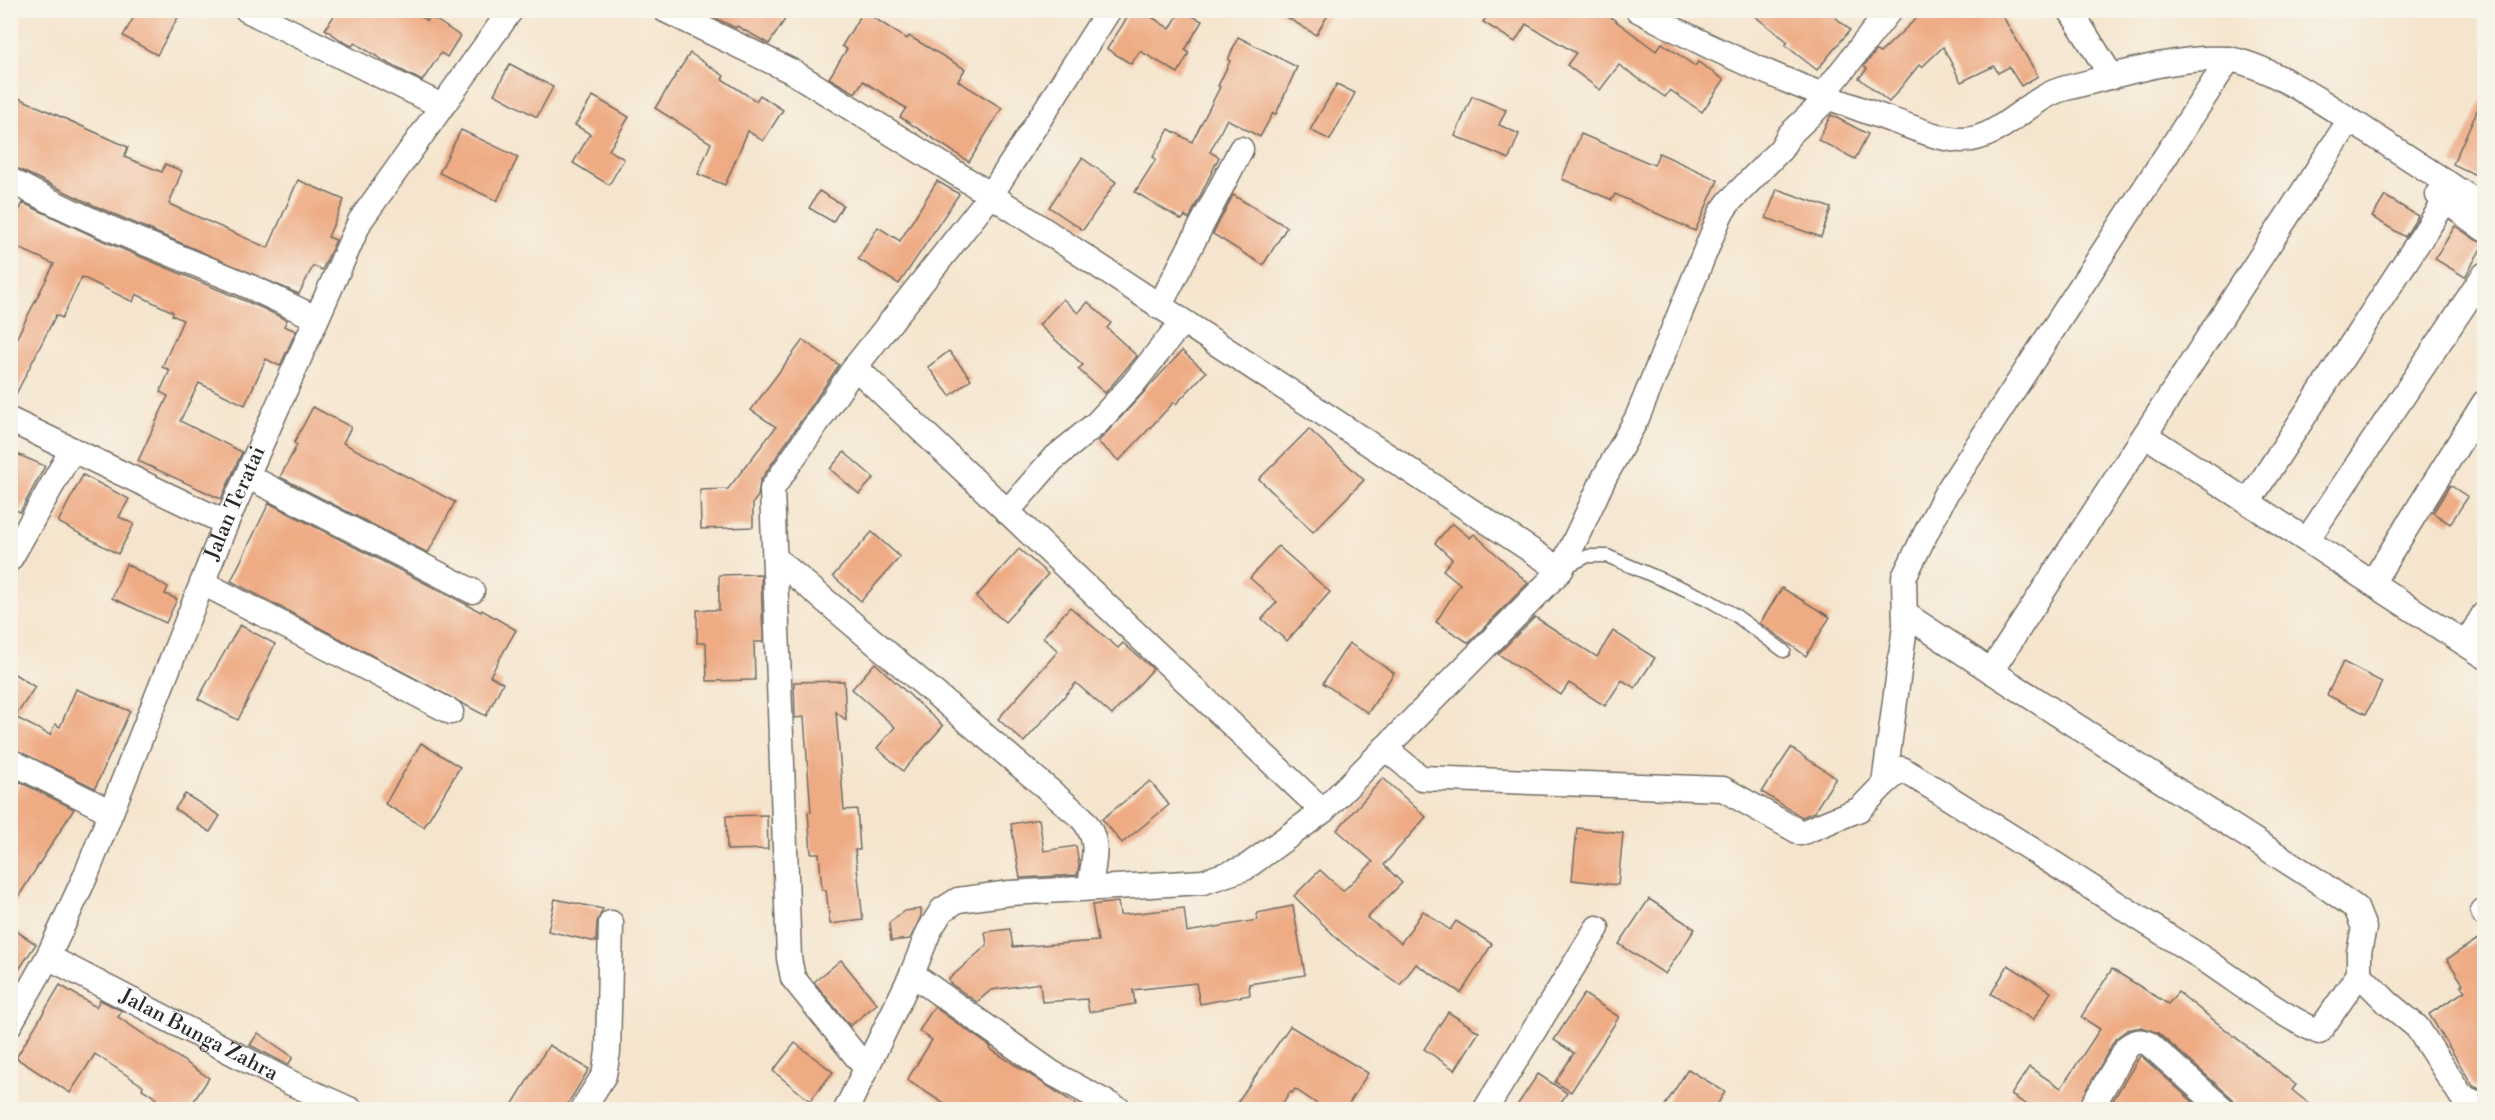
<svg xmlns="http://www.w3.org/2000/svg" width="2495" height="1120" viewBox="0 0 2495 1120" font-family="'Libre Bodoni',serif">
	<rect width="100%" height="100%" fill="#f7f3e8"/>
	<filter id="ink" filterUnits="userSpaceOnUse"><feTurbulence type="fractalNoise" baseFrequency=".0167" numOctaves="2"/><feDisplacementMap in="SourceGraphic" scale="12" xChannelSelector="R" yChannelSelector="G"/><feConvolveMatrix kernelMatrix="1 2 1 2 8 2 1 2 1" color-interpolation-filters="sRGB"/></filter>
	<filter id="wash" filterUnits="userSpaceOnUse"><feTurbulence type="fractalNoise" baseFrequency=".008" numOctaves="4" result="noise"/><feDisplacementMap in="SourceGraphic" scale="24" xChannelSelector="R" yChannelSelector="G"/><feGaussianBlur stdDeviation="1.35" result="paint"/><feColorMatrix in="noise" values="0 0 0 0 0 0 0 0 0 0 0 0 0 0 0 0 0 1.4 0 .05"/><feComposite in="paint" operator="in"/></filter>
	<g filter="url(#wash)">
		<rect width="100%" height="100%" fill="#f5e5ce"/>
		<g id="blocks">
			<g fill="#eeab84">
				<polygon points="138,10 182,10 157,55 123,36"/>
				<polygon points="338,10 411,10 427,21 430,16 460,36 447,57 441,53 422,81 384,61 355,43 352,46 344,42 325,29"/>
				<polygon points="699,10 791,10 769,44 737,26 736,28"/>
				<polygon points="1132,10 1141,10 1170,29 1181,10 1202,21 1185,50 1189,53 1178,73 1140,51 1131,64 1107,49"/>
				<polygon points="1275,10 1331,10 1316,35"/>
				<polygon points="1491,10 1601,10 1656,51 1662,43 1695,66 1698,62 1724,80 1702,112 1670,90 1665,97 1619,65 1600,90 1567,65 1576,53 1526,24 1515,42 1483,22"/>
				<polygon points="1747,10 1827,10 1850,30 1817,70 1785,45 1788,42"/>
				<polygon points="1925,10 1999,10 2038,76 2021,86 2009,67 1998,73 1994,66 1961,82 1943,47 1922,67 1919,65 1889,102 1859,78 1867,69 1864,66 1876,51 1880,53"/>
				<polygon points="863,11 907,39 909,36 965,69 958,81 1002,108 969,162 900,117 906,108 863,81 855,93 829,78 847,49 842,46"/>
				<polygon points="1238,37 1297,67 1276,114 1273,113 1260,137 1227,119 1210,152 1219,157 1189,219 1185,216 1182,220 1135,192 1156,159 1153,157 1169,129 1192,142 1220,87 1218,86 1230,61 1228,60"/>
				<polygon points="690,53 724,76 722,79 756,101 760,95 783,110 763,141 748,131 725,185 698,174 711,143 655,108"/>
				<polygon points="510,64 553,87 537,117 494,94"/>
				<polygon points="1337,84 1355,93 1330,140 1310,130"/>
				<polygon points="10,94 128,147 124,157 162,172 165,164 182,171 169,204 268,248 298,180 344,200 328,237 336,240 322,270 313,266 299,294 93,205 10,165"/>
				<polygon points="2484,95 2484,179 2453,164"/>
				<polygon points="593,96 629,117 609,150 624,159 609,185 573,163 590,134 575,125"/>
				<polygon points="1472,96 1506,110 1499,125 1519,134 1509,159 1455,136"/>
				<polygon points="1831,115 1868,134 1855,159 1818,140"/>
				<polygon points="461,130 518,157 497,201 439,173"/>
				<polygon points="1581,134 1654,165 1659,153 1718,180 1695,231 1615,194 1612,200 1562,179"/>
				<polygon points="1082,158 1116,182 1083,230 1049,207"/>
				<polygon points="937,181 959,194 899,284 858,259 878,227 900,241"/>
				<polygon points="1777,189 1831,208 1821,237 1766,218"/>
				<polygon points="819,191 843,205 833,222 809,208"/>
				<polygon points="1233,195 1287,227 1263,265 1213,234"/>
				<polygon points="2385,196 2418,216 2405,237 2372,217"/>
				<polygon points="23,203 108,243 262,308 287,320 284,326 296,331 280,366 266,359 245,405 199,383 180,421 242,452 221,499 138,461 168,396 160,392 170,370 162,367 183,320 172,315 173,312 136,294 133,302 82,277 62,318 56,315 10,406 10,351 54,264 10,244 10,207 19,211"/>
				<polygon points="2455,226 2476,240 2484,243 2465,277 2435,259"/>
				<polygon points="1063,299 1078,313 1088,302 1111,323 1107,328 1137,356 1105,393 1078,369 1083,365 1039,325"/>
				<polygon points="803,340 839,365 760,481 758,496 753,503 753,527 701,529 700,490 728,489 776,427 751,410"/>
				<polygon points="949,351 971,379 950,396 928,367"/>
				<polygon points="1182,351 1206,372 1176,404 1174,402 1119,461 1098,442"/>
				<polygon points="313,407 351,427 343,443 455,502 428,553 280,477 297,445 294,443"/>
				<polygon points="1309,429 1364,480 1313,532 1259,479"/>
				<polygon points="10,451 45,466 20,512 10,507"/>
				<polygon points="844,452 874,478 859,494 830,469"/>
				<polygon points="83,475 129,499 119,517 134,524 118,554 58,522"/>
				<polygon points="2450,485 2468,497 2450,524 2433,513"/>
				<polygon points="269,503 481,612 482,610 516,630 490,676 503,683 486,716 231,581"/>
				<polygon points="1452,523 1470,538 1474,534 1528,583 1469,643 1436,622 1460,584 1443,570 1452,559 1435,543"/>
				<polygon points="872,532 900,557 861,601 833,576"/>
				<polygon points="1278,546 1330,592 1287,641 1262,619 1277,602 1250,578"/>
				<polygon points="1019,549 1048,574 1005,622 976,597"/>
				<polygon points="126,564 168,587 165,594 177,599 166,623 112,598"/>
				<polygon points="761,574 763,642 754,642 755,680 707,681 706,643 697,643 697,610 719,610 719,575"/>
				<polygon points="1782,588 1830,617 1806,656 1760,623"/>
				<polygon points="1070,607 1118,648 1123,643 1153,669 1112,715 1076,683 1024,742 998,719 1058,651 1043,637"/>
				<polygon points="1535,617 1597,657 1613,631 1655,658 1635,688 1622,680 1605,706 1569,683 1561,695 1498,654"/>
				<polygon points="240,625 275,644 238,720 198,699"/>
				<polygon points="1349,643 1394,673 1368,713 1323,683"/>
				<polygon points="2343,662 2382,682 2366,714 2327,695"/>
				<polygon points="875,663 943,726 903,771 877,748 895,727 852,689"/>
				<polygon points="10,671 35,687 15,717 50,735 55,724 60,727 76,689 130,711 95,788 10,747"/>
				<polygon points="844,681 846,720 836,712 844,810 857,809 860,850 855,850 863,920 830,924 826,890 822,890 819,853 811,853 808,812 811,812 804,717 795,718 794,682"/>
				<polygon points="421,743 460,767 424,827 385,804"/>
				<polygon points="1791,748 1836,778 1814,812 1802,817 1762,792"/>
				<polygon points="1383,778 1426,817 1384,865 1402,883 1367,918 1401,943 1423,911 1450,930 1456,921 1492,944 1461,993 1416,964 1400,985 1342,943 1294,896 1320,870 1343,891 1373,862 1337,830"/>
				<polygon points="1150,781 1169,805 1122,843 1102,819"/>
				<polygon points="20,782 74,809 10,910 10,800"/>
				<polygon points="185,794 220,816 210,832 175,809"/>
				<polygon points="767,815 768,849 727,850 726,816"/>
				<polygon points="1039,819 1044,851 1076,846 1079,865 1077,875 1020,878 1011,824"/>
				<polygon points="1577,828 1623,833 1618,885 1572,880"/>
				<polygon points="555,899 603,909 597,922 596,942 548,931"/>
				<polygon points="1649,899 1695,929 1665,974 1619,944"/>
				<polygon points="1118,902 1120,915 1184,908 1187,932 1258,920 1257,913 1293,906 1305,975 1249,984 1250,995 1200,1004 1196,983 1133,990 1135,1004 1089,1012 1087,999 1042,1002 1040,983 991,990 977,1002 950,983 949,979 987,945 985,932 1010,929 1013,947 1098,941 1092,905"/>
				<polygon points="921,909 921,916 910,939 891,941 889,923 904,911"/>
				<polygon points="10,927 36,944 10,983"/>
				<polygon points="2484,935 2484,1091 2473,1086 2429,1014 2465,991 2461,986 2463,984 2447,959"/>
				<polygon points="841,960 877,1004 850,1026 814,982"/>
				<polygon points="2008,965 2051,992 2033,1020 1991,994"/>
				<polygon points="2112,969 2168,1004 2178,992 2296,1085 2292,1090 2317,1110 2238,1110 2233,1099 2158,1033 2142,1027 2127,1030 2115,1039 2076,1110 2035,1110 2011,1095 2029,1067 2061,1088 2100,1029 2081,1017"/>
				<polygon points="60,985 96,1007 100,1000 122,1011 118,1017 209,1078 188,1110 149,1110 156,1098 142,1089 143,1086 95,1054 70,1093 16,1058"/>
				<polygon points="1584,994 1619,1017 1571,1092 1555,1082 1574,1053 1554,1040"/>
				<polygon points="934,1007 991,1047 990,1049 1085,1110 954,1110 907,1080 932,1040 919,1031"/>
				<polygon points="1448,1012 1479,1032 1455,1070 1424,1049"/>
				<polygon points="1290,1026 1368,1073 1345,1110 1326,1110 1295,1089 1292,1093 1290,1092 1278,1110 1232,1110"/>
				<polygon points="258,1033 293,1057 288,1065 250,1045"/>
				<polygon points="795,1043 833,1072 810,1101 773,1071"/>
				<polygon points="549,1045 589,1069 564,1110 509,1110"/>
				<polygon points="2140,1056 2141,1056 2202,1110 2107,1110"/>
				<polygon points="1688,1069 1725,1092 1714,1110 1662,1110"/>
				<polygon points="1538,1074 1567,1093 1556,1110 1514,1110"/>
			</g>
		</g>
	</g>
	<g filter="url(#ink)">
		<use href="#blocks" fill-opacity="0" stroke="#726c64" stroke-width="1.5"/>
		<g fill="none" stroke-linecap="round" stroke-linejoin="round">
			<g stroke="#726c64" stroke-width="15">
				<polyline id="service" points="1564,568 1588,556 1607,556 1705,598 1735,615 1784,651"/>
			</g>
			<g stroke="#726c64" stroke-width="27">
				<g id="minor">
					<polyline points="247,10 442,106"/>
					<polyline points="665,10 793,72 991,195 1561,570"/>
					<path d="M1638,10C1719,54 1804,90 1891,120C1913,127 1939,140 1963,140C2002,139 2029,97 2066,88C2118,76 2172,56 2226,59C2265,62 2333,109 2367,131C2406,156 2445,181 2484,207"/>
					<polyline points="2070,10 2112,77"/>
					<polyline points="1823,95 1890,10"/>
					<path d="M10,180C77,217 150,245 220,274C253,287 284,303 316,318"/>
					<polyline points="2438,195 2484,229"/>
					<polyline points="1159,307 1241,149"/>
					<polyline points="855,367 1323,811"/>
					<polyline points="10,420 226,523"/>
					<polyline points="2145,435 2484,656"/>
					<polyline points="247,476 472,591"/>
					<polyline points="2248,502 2446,200"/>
					<polyline points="1007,512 1052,460 1097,423 1133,384 1182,322"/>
					<polyline points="2307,540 2484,275"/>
					<path d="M775,558L1082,818C1102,842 1093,859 1090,888"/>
					<polyline points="10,559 72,450"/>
					<polyline points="203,583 451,712"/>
					<polyline points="2372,583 2484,403"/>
					<polyline points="1905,614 1991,671 2342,132"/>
					<polyline points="2466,644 2484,614"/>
					<polyline points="1385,748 1421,778 1723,789 1801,833 1860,809 1884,784 1905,626 1904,577 1945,495 2229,59"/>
					<polyline points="10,761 111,812"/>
					<path d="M1884,784L1902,769C2001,829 2098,892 2196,954C2237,980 2274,1012 2319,1032L2359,974V952L2364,928L2356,908L2319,882L1991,671"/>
					<polyline points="2483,911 2484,914"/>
					<path id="s1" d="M48,957L291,1083L351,1110"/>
					<polyline points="912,974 1052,1073 1120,1110"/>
					<polyline points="2359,974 2388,1003 2417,1027 2462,1097 2484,1106"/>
					<path id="s2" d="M10,1024L48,957L86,875L226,523L360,221L511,10"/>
					<polyline points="865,1067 793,978 789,958 772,489 855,367 991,195 1109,10"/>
					<polyline points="582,1110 604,1075 608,1052 611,923"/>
					<polyline points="846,1110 912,974 929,931 942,910 958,900 1010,893 1203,882 1245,868 1323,811 1561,570 1604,478 1637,418 1721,213 1729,202 1781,149 1789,135 1828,98"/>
					<polyline points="1485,1110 1597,928"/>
					<path d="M2090,1110L2127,1047C2135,1041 2140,1040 2149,1044L2224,1110"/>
				</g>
			</g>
			<use href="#service" stroke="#fff" stroke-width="12"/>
			<use href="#minor" stroke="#fff" stroke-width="24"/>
		</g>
	</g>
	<g text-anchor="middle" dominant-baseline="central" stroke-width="6" stroke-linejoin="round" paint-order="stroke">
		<g font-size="21" fill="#2b2b2b" stroke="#f7f3e8">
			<text stroke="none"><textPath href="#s2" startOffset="568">Jalan Teratai</textPath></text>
			<text stroke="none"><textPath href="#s1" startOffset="170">Jalan Bunga Zahra</textPath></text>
		</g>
	</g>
	<rect width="2495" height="1120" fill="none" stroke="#f7f3e8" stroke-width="36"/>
</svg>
